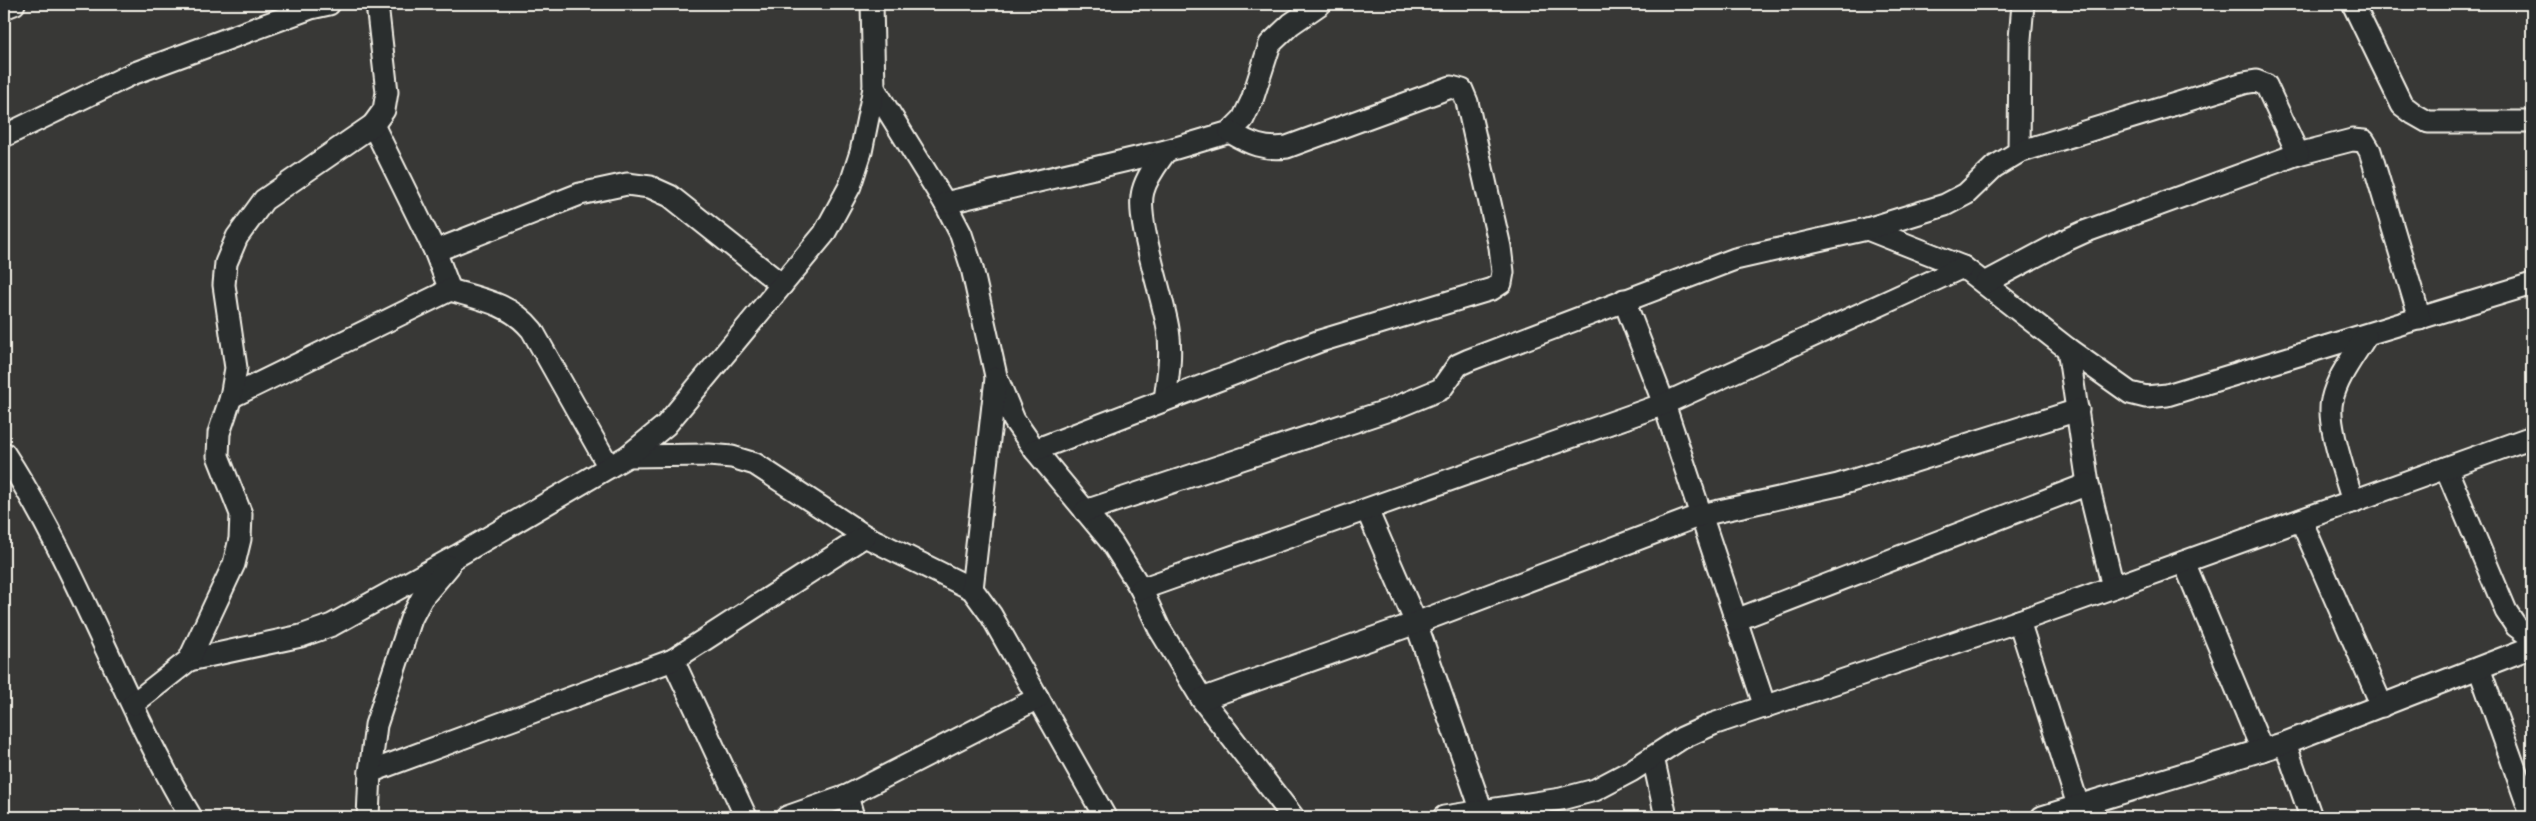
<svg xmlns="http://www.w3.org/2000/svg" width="2536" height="821" viewBox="0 0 2536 821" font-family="'Gochi Hand',sans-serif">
	<rect width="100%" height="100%" fill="#383836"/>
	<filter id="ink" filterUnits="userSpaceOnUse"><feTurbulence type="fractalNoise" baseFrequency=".02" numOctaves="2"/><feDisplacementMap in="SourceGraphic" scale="10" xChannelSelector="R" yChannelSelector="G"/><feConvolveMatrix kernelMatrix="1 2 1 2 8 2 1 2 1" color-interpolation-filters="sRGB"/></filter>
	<g filter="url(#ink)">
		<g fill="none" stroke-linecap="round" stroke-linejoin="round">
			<g stroke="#f4f1e8" stroke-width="25">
				<g id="minor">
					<polyline points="2353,4 2402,105 2414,114 2428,122 2532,122"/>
					<polyline points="4,8 14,4"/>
					<polyline points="874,88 945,203 961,234 972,268 996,376 1014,420 1035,450 1112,543 1141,589 1159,628 1202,699 1293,817"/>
					<polyline points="373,125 435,251 450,290"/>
					<polyline points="4,136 132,74 311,8 329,4"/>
					<polyline points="2019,152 2020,39 2023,4"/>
					<polyline points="945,203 1166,151 1230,132 1243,119 1252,100 1270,44 1291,24 1320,4"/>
					<polyline points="1867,229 1963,267 2068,349 2130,393 2146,397 2167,395 2532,284"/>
					<polyline points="435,251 580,194 627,184 650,187 670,196 782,285"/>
					<polyline points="1985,283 2062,242 2084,232 2298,154 2352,140 2364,141 2370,151 2420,319"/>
					<polyline points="1624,300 1664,404 1765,707"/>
					<polyline points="2068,349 2088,484 2113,587"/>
					<path d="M231,397L450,290C481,299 511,304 532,330L609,467"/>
					<path d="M1165,400C1168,376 1172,354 1168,329C1163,296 1135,219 1143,191C1147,176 1157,164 1166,151"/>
					<path d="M1035,450L1320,341L1492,289L1501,283L1503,272L1500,247L1467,102L1462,90L1451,87L1287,147C1264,150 1250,144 1230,132"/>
					<path d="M4,453C79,568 121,700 191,817"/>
					<polyline points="628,456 709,455 732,457 755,464 865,536 972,589 991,615 1105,817"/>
					<polyline points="2446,468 2506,611 2516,626 2532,638"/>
					<path d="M2353,502C2346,477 2326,423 2332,400C2337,377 2354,356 2366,336"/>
					<polyline points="1367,510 1416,623 1484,817"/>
					<polyline points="1085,511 1392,409 1441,389 1458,365 1469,360 1735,259 1867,229 1945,205 1966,194 1994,167 2019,152 2244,83 2256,81 2266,85 2298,154"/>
					<polyline points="2301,520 2382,706"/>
					<polyline points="2184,562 2262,750"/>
					<polyline points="972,589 996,378"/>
					<polyline points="1141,589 1664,404 1963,267"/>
					<polyline points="1736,620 2088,484"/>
					<polyline points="2019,621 2078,805"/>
					<polyline points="189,660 301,636 332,625 457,556 628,456 666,425 824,234 850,186 861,152 874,88 872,4"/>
					<polyline points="673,660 746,817"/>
					<polyline points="2479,668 2532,817"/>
					<polyline points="1202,699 1416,623 1701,515 1838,485 2078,410"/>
					<polyline points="133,704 189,660 234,564 240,539 241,514 218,456 219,433 231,397 236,368 224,285 226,263 237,237 264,200 373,125 384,110 387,92 377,4"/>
					<polyline points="2285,743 2311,817"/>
					<polyline points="1653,757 1666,817"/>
					<polyline points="370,772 673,660 865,536"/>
					<polyline points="847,796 853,817"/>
					<polyline points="368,817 370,772 376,725 411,619 422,598 449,566"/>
					<polyline points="787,817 847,796 1038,698"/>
					<polyline points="1444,817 1561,799 1595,790 1631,771 1682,738 1713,724 2019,621 2532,437"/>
					<polyline points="2042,817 2285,743 2532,647"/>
				</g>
			</g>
			<use href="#minor" stroke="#2a2d2e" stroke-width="21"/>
		</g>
	</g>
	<rect width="2536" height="821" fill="none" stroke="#2a2d2e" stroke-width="20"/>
	<rect x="10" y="10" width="2516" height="801" fill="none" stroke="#f4f1e8" stroke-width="2" filter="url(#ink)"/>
</svg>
